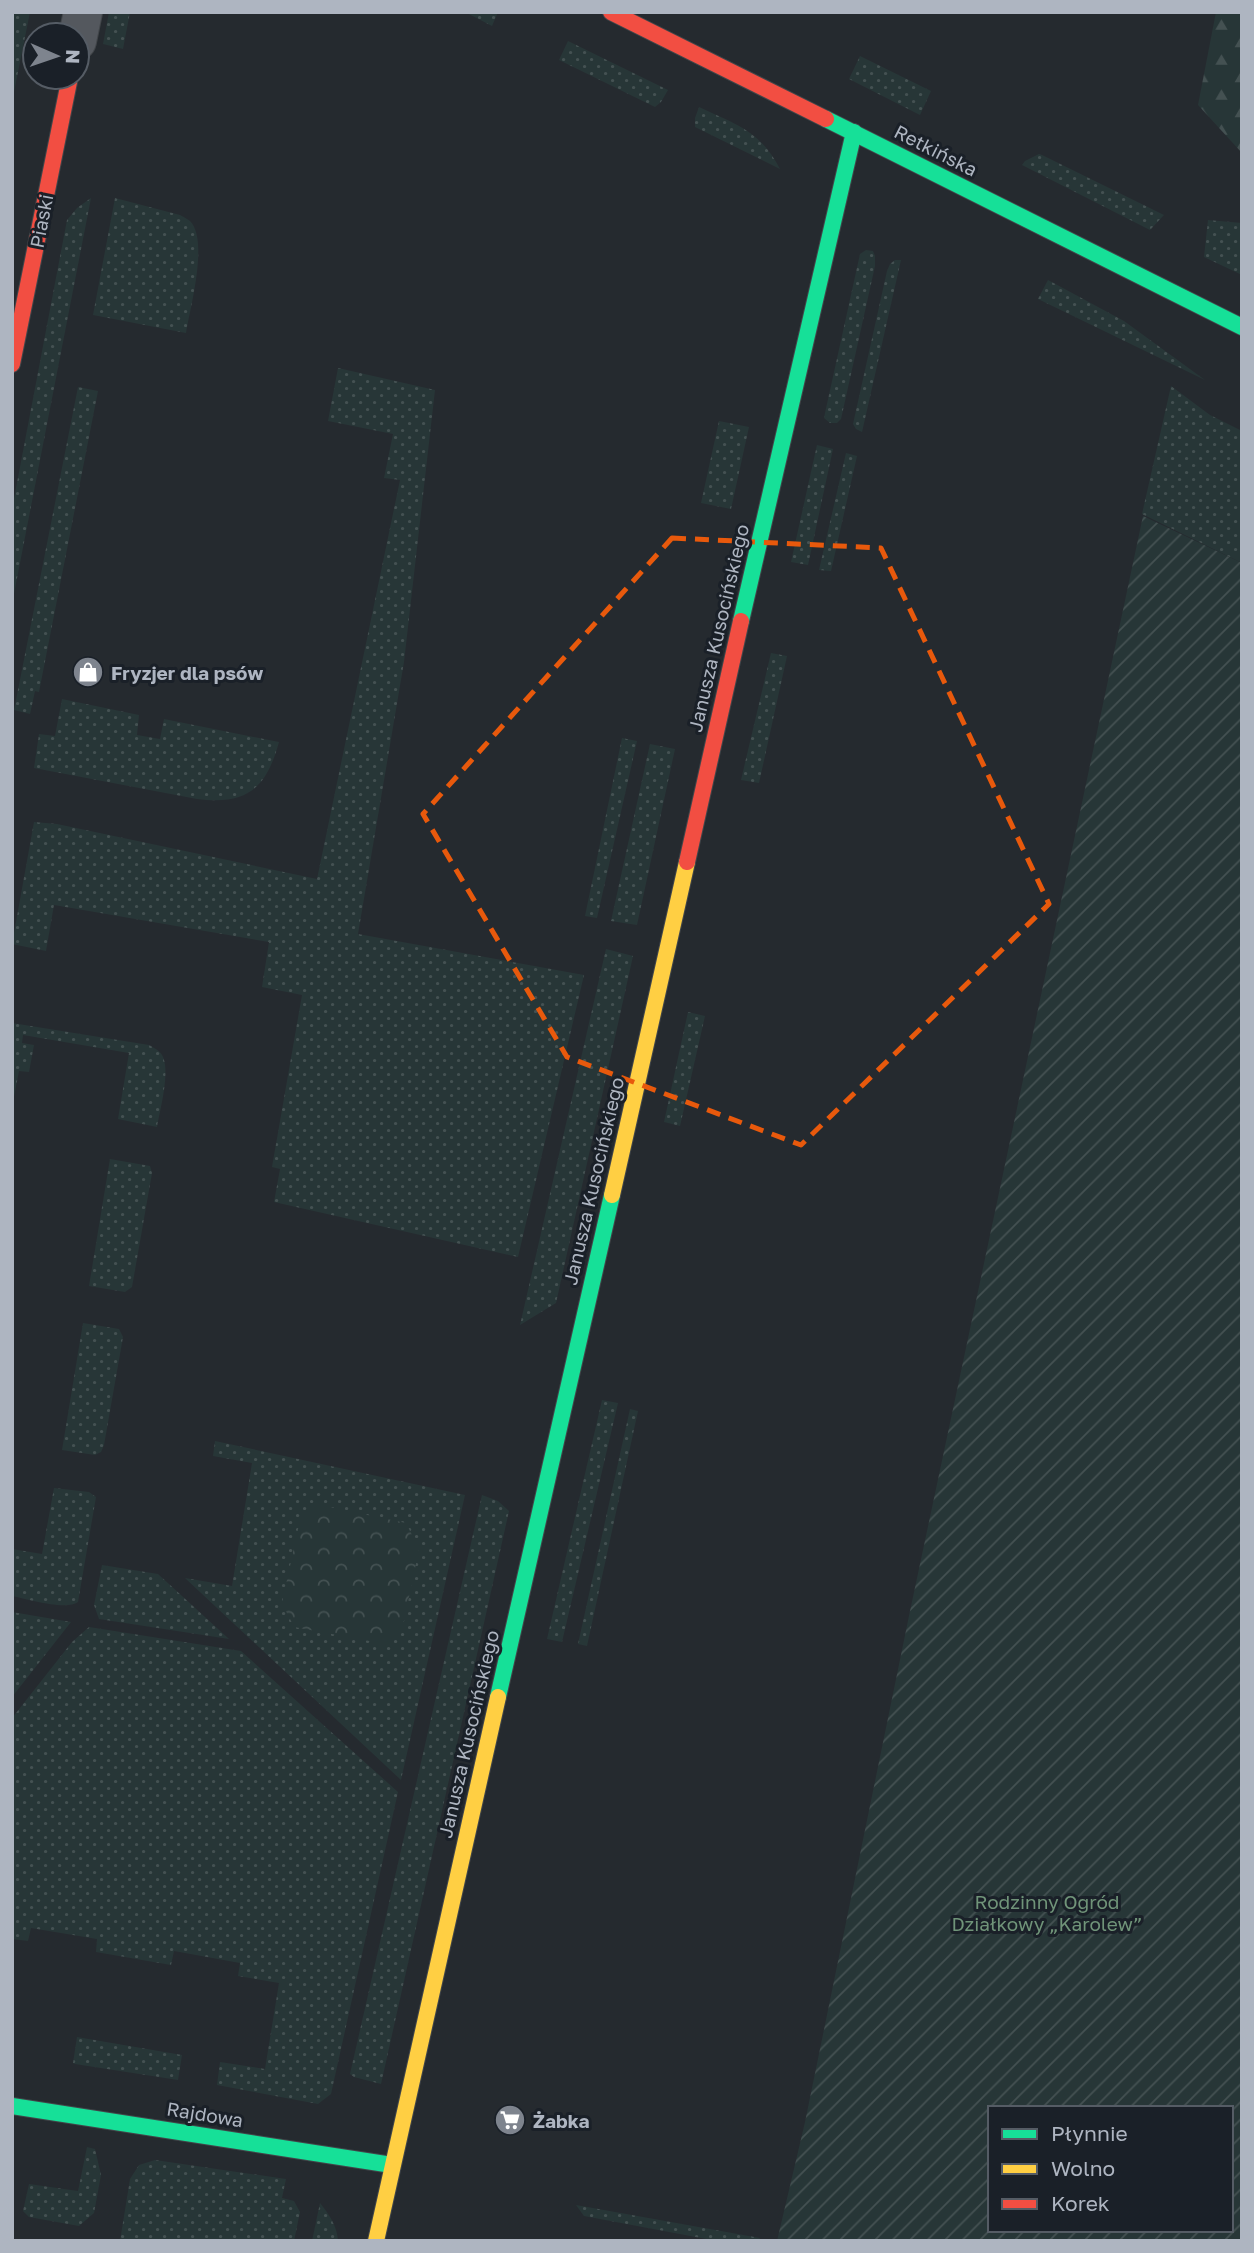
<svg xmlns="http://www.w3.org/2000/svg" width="1254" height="2253" viewBox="0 0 1254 2253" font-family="'Golos Text',sans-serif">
	<defs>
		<pattern id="grass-dots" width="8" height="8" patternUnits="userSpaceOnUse" patternTransform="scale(1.75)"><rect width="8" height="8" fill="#273637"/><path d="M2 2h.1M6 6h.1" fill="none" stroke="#445152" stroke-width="1.8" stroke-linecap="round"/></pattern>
		<pattern id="forest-firs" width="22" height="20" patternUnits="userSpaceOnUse" patternTransform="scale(1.75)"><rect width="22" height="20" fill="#273637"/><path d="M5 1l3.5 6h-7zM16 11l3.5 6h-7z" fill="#445152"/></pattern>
		<pattern id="park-crowns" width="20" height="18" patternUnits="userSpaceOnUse" patternTransform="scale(1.75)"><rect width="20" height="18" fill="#273637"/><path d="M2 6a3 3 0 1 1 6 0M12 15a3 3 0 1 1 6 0" fill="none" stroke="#445152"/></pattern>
		<pattern id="garden-furrows" width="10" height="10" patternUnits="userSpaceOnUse" patternTransform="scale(1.75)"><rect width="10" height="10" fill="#273637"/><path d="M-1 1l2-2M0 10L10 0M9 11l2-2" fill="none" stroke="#445152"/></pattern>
	</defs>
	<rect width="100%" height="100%" fill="#252a2f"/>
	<g fill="url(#grass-dots)">
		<polygon points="12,12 30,12 12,102"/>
		<polygon points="109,12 130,12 123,49 103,44"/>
		<polygon points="465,12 498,12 492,26"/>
		<polygon points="568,41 668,90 661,102 655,107 559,60"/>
		<polygon points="860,56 931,91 920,115 849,79"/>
		<path d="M699,107C735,124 761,131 780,169L695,127V118Z"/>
		<polygon points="1039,154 1042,155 1164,215 1150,230 1022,165 1025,161"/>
		<polygon points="91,198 12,604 12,509 67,220 77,208"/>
		<path d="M115,198L180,215C182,216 189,220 190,221C209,240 190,308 186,333L93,315Z"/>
		<polygon points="1208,220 1242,223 1242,275 1204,257"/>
		<polygon points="866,250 873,251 875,256 875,266 841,419 837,423 830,423 824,418 825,413 860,254"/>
		<polygon points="895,260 901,260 862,432 856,429 853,424 887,271 890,264"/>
		<polygon points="1048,280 1124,321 1205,380 1038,299"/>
		<polygon points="338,368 435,390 404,662 358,934 584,975 518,1257 274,1202 280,1169 272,1167 302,995 262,987 269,942 54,905 46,951 12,944 34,822 57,824 317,879 400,480 384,478 393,434 328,421"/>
		<polygon points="1171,386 1210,415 1242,431 1242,563 1142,514"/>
		<polygon points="78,387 98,391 39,692 35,691 30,714 14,710"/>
		<polygon points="719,421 749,427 731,509 701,503"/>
		<polygon points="817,445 833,449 808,565 791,562"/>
		<polygon points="846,453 857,456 831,571 819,570"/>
		<polygon points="771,653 787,656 759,783 741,780"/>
		<path d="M62,699L139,715L137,735L160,739L164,719L279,742C266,789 247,805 197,799L34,768L39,734L55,736Z"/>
		<polygon points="622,738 637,741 597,918 585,916"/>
		<polygon points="650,744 675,749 637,925 611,921"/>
		<polygon points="606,949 633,956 556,1303 520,1325"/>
		<polygon points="688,1012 705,1016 680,1126 664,1122"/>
		<path d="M12,1023L149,1045C154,1048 159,1050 162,1055C171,1070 160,1110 157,1127L118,1119L129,1053L23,1035L22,1043L34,1045L29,1072L19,1071L12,1107Z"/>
		<polygon points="110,1159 150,1166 152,1173 132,1287 125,1292 89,1286"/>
		<polygon points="83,1323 119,1329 123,1337 104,1445 101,1452 95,1455 62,1450"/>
		<polygon points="602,1400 618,1403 562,1642 547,1639"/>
		<polygon points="630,1409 638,1411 587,1646 578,1644"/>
		<polygon points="215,1441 465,1495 401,1780 185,1578 232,1586 252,1463 213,1456"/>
		<path d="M54,1488L89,1492L96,1497L78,1602C66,1611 28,1599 12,1596V1549L42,1554Z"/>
		<polygon points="482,1495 498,1501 509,1511 381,2084 354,2077 350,2074"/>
		<polygon points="102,1565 158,1574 229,1639 99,1619 94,1605"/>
		<polygon points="12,1612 71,1622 12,1697"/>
		<polygon points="89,1627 241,1651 398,1792 331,2094 318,2104 217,2085 220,2062 265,2069 279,1983 238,1976 240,1963 174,1951 171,1965 96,1952 97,1939 31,1928 28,1941 12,1939 12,1718 72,1642"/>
		<polygon points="77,2037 182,2055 178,2080 75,2064 73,2063"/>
		<polygon points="87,2147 95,2149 101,2175 94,2213 79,2226 29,2217 23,2211 29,2184 78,2191"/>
		<polygon points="155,2160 286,2179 282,2198 294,2201 300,2212 294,2241 120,2241 130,2179 139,2165"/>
		<path d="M320,2203C329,2214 337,2226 338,2241H312Z"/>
		<polygon points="576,2205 760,2238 758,2241 717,2241 584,2216"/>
	</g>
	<polygon fill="url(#forest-firs)" points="1216,12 1242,12 1242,153 1198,105"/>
	<polygon fill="url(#park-crowns)" points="320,1505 406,1523 419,1549 404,1621 386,1644 294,1627 282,1603 300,1520"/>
	<path fill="url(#garden-furrows)" fill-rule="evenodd" d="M1143,516L1242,563V2241H777L805,2122L910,1611ZM990,2108H1231V2230H990Z"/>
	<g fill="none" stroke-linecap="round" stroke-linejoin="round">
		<g stroke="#42464a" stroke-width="40">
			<polyline id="street" points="77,41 83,12"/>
		</g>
		<g stroke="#42464a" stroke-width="18">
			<g id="fast">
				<polyline points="826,119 1242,327"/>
				<polyline points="741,621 854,132"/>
				<polyline points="498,1697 612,1195"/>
				<polyline points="12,2106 392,2165"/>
			</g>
		</g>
		<g stroke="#42464a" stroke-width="18">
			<g id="slow">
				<polyline points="612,1195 687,862"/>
				<polyline points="376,2241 498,1697"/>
			</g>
		</g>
		<g stroke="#42464a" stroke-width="18">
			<g id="jam">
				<polyline points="611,12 826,119"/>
				<polyline points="12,364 70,77"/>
				<polyline points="687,862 741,621"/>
			</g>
		</g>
		<use href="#street" stroke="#54585e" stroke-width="38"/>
		<use href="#fast" stroke="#16e098" stroke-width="16"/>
		<use href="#slow" stroke="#ffcf43" stroke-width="16"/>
		<use href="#jam" stroke="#f24e42" stroke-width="16"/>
	</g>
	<path fill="none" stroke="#e8590c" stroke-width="5" stroke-dasharray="14 9" stroke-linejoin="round" d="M672,538L881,548L1049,904L801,1145L567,1057L423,814Z"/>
	<defs>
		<g id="shop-disc" transform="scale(1.575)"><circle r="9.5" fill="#7e848e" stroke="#1a2028"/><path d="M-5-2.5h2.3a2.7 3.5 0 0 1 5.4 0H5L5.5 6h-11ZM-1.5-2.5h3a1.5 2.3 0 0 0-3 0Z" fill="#fff"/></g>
		<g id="supermarket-disc" transform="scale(1.575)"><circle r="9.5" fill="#7e848e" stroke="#1a2028"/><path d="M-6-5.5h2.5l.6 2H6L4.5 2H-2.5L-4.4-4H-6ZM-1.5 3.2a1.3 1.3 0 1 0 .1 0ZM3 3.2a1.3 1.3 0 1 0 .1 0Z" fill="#fff"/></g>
	</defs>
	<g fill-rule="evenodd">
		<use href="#shop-disc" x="88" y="672"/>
		<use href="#supermarket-disc" x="510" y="2120"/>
	</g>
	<g text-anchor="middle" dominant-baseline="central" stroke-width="6" stroke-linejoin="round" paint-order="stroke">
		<g font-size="19" fill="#aeb5c1" stroke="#1a2028">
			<text transform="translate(936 150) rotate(27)">Retkińska</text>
			<text transform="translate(41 221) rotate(-79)">Piaski</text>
			<text transform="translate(718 628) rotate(-77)">Janusza Kusocińskiego</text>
			<text transform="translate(593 1181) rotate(-77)">Janusza Kusocińskiego</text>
			<text transform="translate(468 1734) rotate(-77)">Janusza Kusocińskiego</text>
			<text transform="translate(205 2114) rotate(9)">Rajdowa</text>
		</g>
		<g font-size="19" font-weight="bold" fill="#aeb5c1" stroke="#1a2028" text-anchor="start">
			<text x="111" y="672">Fryzjer dla psów</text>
			<text x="533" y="2120">Żabka</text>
		</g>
		<g font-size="19" fill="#709479" stroke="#1a2028">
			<text x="1047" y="1901">Rodzinny Ogród<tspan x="1047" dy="22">Działkowy „Karolew”</tspan></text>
		</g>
	</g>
	<rect width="1254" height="2253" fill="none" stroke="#aeb5c1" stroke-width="28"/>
	<rect x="988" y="2106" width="245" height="126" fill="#1a2028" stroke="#555c65" stroke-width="2"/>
	<rect x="1002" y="2129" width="35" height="10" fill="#16e098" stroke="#555c65" stroke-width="2"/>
	<text x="1051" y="2141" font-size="21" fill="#aeb5c1">Płynnie</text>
	<rect x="1002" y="2164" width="35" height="10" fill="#ffcf43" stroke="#555c65" stroke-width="2"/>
	<text x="1051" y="2176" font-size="21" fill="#aeb5c1">Wolno</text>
	<rect x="1002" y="2199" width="35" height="10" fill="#f24e42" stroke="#555c65" stroke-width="2"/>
	<text x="1051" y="2211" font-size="21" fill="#aeb5c1">Korek</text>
	<g transform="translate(56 56) rotate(92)"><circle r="33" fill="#1a2028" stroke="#555c65" stroke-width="2"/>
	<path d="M0-5L12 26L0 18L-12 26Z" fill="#7e848e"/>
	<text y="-10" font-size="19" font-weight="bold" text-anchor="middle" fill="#aeb5c1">N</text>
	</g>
</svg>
